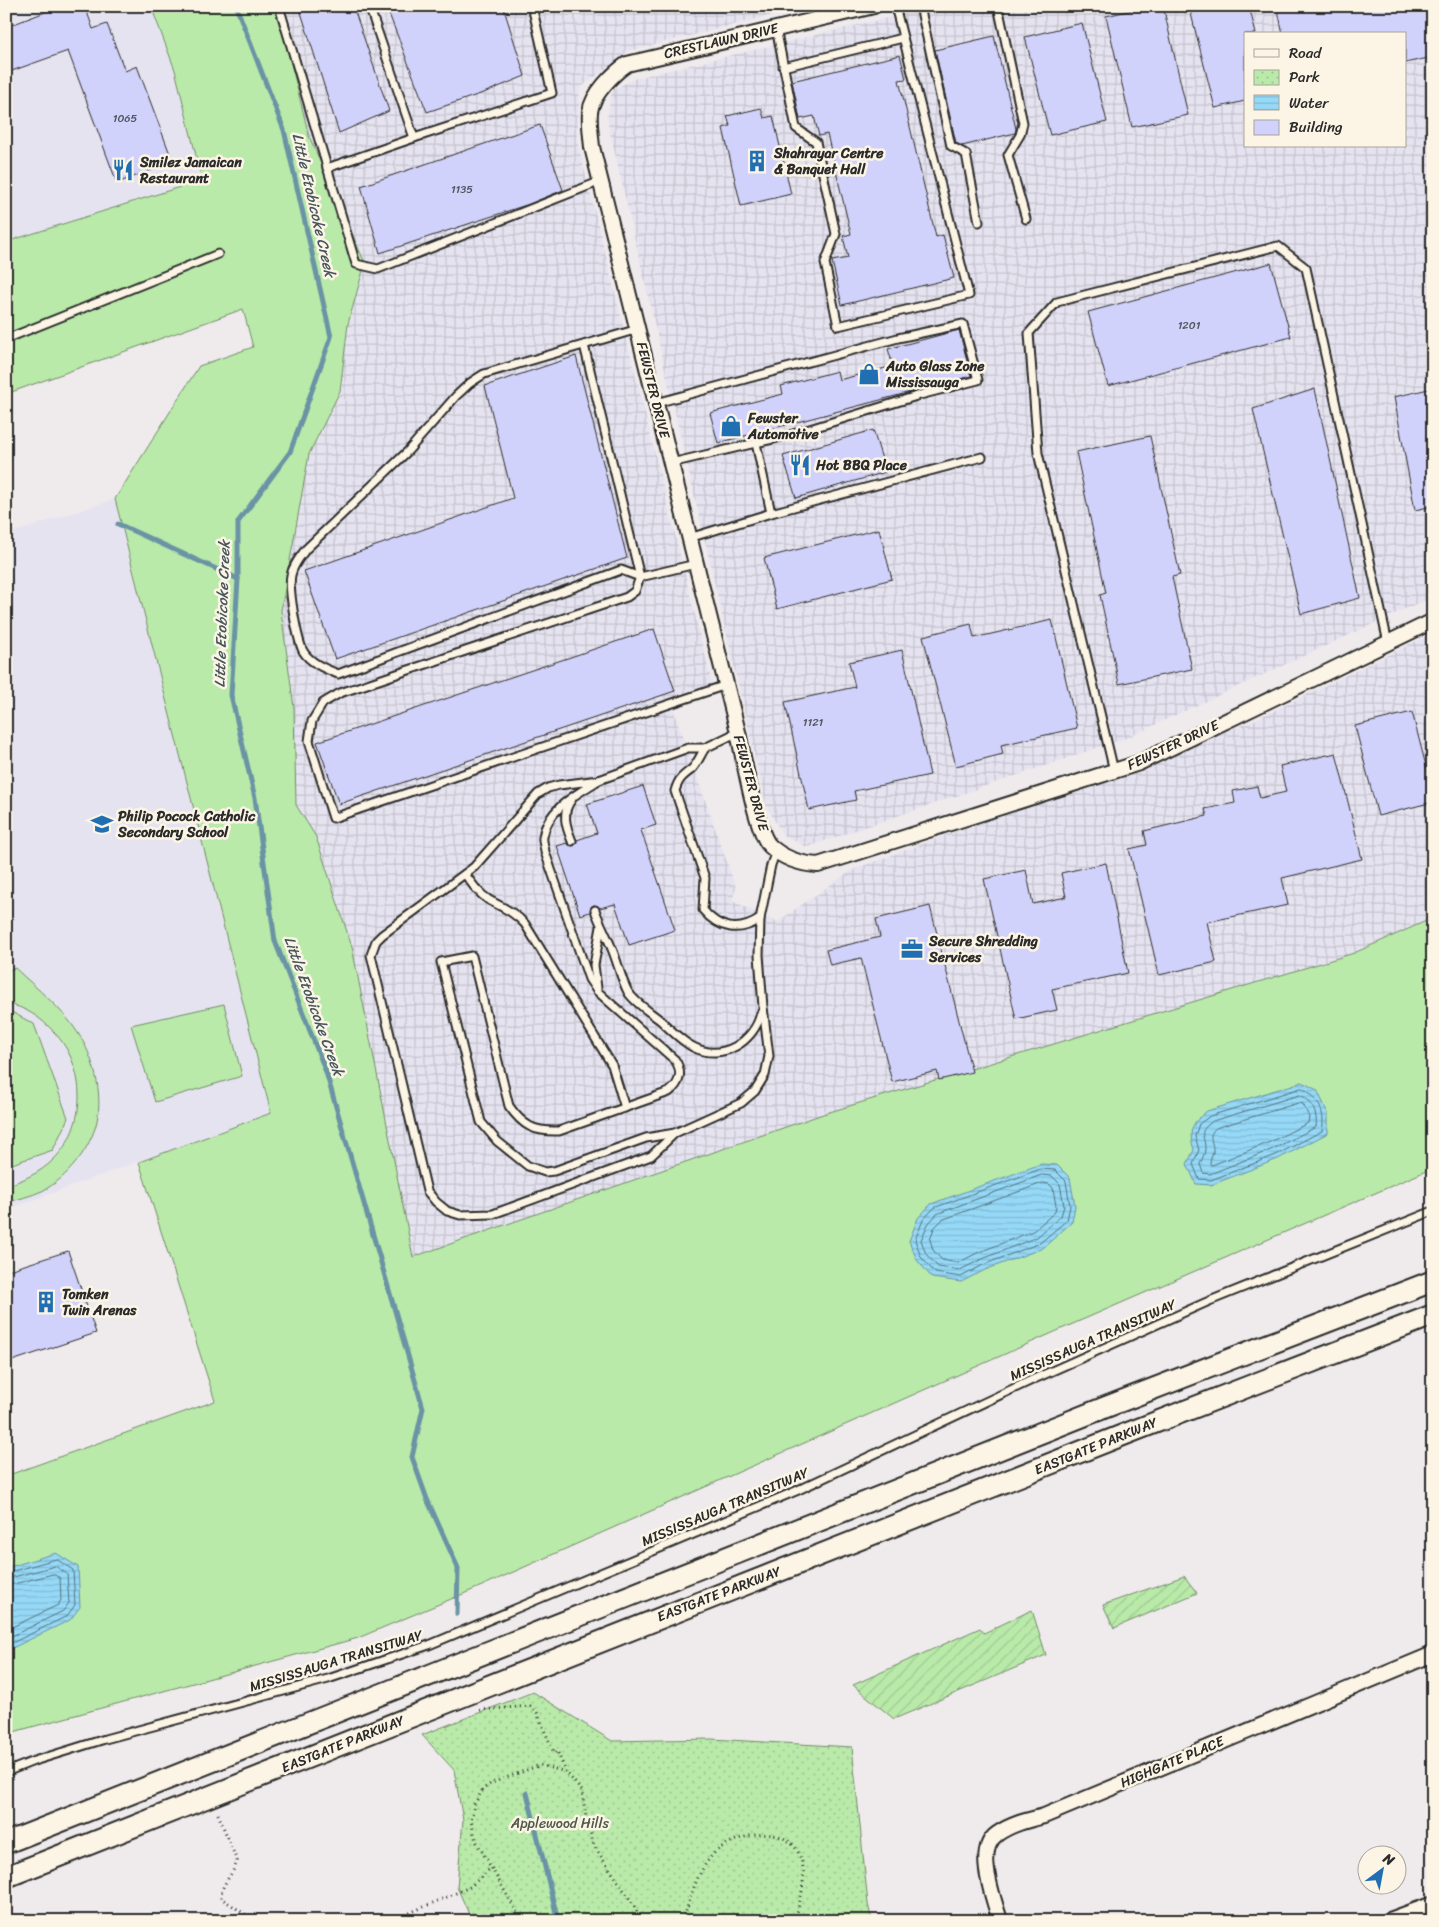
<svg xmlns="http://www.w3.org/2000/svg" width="1439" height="1927" viewBox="0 0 1439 1927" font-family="Sriracha,sans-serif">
	<defs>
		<pattern id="industrial-grid" width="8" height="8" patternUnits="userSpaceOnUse" patternTransform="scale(1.25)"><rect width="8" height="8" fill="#e6e3f0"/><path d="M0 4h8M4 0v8" fill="none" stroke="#c5c3ce"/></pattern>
		<pattern id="park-dots" width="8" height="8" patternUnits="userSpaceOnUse" patternTransform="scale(1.25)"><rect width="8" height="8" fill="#b9eaa9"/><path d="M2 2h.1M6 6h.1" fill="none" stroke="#9fc992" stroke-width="1.8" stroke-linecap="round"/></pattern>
		<pattern id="garden-furrows" width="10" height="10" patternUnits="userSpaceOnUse" patternTransform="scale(1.25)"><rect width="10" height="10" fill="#b9eaa9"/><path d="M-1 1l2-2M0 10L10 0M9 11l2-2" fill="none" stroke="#9fc992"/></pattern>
		<pattern id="water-rules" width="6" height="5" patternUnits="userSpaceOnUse" patternTransform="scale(1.25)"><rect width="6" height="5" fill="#95d9f7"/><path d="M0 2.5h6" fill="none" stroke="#81bad4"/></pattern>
	</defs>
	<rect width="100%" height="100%" fill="#efeaec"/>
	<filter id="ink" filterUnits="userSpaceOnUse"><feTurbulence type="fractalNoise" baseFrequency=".02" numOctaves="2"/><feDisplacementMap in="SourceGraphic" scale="10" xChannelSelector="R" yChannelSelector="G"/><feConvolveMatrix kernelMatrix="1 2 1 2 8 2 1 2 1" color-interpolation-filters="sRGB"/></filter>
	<g filter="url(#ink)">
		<g fill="#e6e3f0">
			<polygon points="6,6 151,6 175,70 202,180 6,242"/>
			<polygon points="115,499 271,1113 6,1210 6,535"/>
		</g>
		<g fill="url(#industrial-grid)" fill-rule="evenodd">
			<polygon points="277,6 809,6 629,51 580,88 577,140 713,687 673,709 736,888 732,901 777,922 852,870 1250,722 1433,633 1433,918 1354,953 823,1114 413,1257 352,947 316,837 296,805 294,708 281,611 309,454 340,391 348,324 365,263 309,136"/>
			<path d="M937,6H1433V598L1416,604L1126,738L807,847L783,835L766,805L607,119L612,90L636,78ZM1245,34H1405V146H1245Z"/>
		</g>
		<g fill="#b9eaa9" stroke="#728a6a">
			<polygon points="151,6 277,6 309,136 365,263 348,324 340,391 309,454 281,611 294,708 296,805 316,837 352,947 413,1257 823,1114 1354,953 1433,918 1433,1168 1075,1323 475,1589 358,1638 6,1734 6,1476 215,1401 139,1162 271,1113 115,499 199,366 253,347 243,309 6,394 6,242 202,180 175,70"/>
			<path d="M15,968C37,989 62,1008 78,1033C94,1057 103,1093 97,1121C91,1148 67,1179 42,1191C31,1196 18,1199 6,1203V1186C23,1180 40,1173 53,1160C88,1126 87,1067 54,1032C42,1019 25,1006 6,1004V971Z"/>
			<polygon points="224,1004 242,1076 155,1102 131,1025"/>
			<polygon points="6,1009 34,1024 68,1118 53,1150 6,1166"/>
		</g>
		<polygon fill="url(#park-dots)" stroke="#728a6a" points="533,1692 612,1741 711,1739 852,1747 868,1904 872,1921 472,1921 457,1887 463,1820 454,1770 422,1735"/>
		<g fill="url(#garden-furrows)" stroke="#728a6a">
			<polygon points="1184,1576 1197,1593 1114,1628 1103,1605"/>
			<polygon points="1032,1610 1046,1655 894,1719 853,1685 980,1628 984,1633"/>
		</g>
		<g fill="url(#water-rules)" stroke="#6b93a5">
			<path d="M1302,1082L1317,1090L1328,1113V1133L1278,1159L1211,1185L1196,1184L1187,1164L1194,1150C1188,1130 1191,1124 1207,1111Z"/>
			<polygon points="1041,1164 1057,1165 1070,1178 1075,1206 1072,1222 1043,1248 985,1270 961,1282 932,1278 917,1260 909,1241 918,1218 931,1204"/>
			<polygon points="56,1553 78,1567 80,1607 70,1620 6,1651 6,1568"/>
		</g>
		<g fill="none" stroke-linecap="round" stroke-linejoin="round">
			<g stroke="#55717d" stroke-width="1">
				<path d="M1302,1088C1318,1096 1326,1113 1322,1131L1276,1155L1211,1180L1199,1179L1193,1164L1199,1150L1195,1136L1199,1124L1210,1116Z"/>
				<path d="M1300,1095C1312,1099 1318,1115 1316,1127L1273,1149L1210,1174L1203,1173L1200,1164C1202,1159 1205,1154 1205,1149C1205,1134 1196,1133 1213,1121Z"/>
				<path d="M1299,1103L1303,1104L1309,1117L1308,1123L1270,1142L1212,1165L1210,1164C1210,1160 1212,1156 1213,1152C1214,1142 1206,1136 1216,1128Z"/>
				<polygon points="1041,1169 1055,1170 1066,1181 1070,1206 1067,1220 1040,1243 983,1265 961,1277 935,1273 921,1257 915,1240 923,1220 934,1208"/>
				<polygon points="1042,1175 1052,1176 1060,1184 1064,1206 1061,1216 1037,1237 980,1260 960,1270 938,1267 926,1254 921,1240 928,1224 937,1214"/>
				<polygon points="1043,1183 1049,1184 1053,1188 1056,1206 1055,1212 1033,1231 977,1253 958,1263 942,1260 933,1250 930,1240 934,1228 942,1220"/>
				<polyline points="6,1573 56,1559 73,1570 75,1605 67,1616 6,1646"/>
				<polyline points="6,1579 55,1566 67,1574 69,1603 63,1611 6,1639"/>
				<polyline points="6,1586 53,1574 60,1578 61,1600 58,1605 6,1630"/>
			</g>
			<g stroke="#6b93a5" stroke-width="5">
				<polyline points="236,6 284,130 331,337 290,452 238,522 238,579 231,695 255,798 275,941 326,1072 423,1408 412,1457 427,1499 458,1568 457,1614"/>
				<polyline points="118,524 238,579"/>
				<polyline points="527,1793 558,1921"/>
			</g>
		</g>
		<g fill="#d1d2fb" stroke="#2b2b2b">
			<polygon points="61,6 85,6 93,29 107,24 125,71 137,66 173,162 117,183 68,51 6,73 6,27"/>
			<polygon points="299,6 353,6 389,111 339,133"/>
			<polygon points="386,6 503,6 525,76 486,92 427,112"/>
			<polygon points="1150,6 1163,6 1188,115 1132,127 1106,16"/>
			<polygon points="1189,6 1249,6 1256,34 1245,34 1245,101 1215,108"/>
			<polygon points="1277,6 1426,6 1433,36 1433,57 1405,63 1405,34 1283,34"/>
			<polygon points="1082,23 1107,122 1050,135 1025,37"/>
			<polygon points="994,36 1016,129 1015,133 962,146 956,143 935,50"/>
			<polygon points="900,55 906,79 899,80 936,237 943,235 954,278 842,305 832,261 848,258 843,236 851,234 827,134 819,136 814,116 800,119 792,81"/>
			<polygon points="761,108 764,118 773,116 791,194 741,206 723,128 730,126 727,116"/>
			<polygon points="540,125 563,190 529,204 380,253 361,186"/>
			<polygon points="1271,263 1291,337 1108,386 1088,312"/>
			<polygon points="959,330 971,376 718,443 710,413 783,394 781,386 837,371 839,380 893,366 888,349"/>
			<polygon points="576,356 627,558 335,659 304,571 513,498 485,386"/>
			<polygon points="1433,388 1433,506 1415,510 1394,397"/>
			<polygon points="1315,389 1360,598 1301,614 1253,409"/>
			<polygon points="873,430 886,472 796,498 783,456"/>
			<polygon points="1150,436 1180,575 1172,577 1192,669 1119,684 1100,595 1106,593 1076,452"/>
			<polygon points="879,529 892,579 777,609 764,558"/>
			<polygon points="1052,620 1077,728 1001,745 1003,754 956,766 923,636 971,624 974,638"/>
			<polygon points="654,629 675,691 339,804 317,742"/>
			<polygon points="902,650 930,775 854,791 856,800 809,810 785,702 855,687 849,662"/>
			<polygon points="1412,712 1433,793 1433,802 1378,816 1355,726"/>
			<polygon points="1336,753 1362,859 1282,878 1288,905 1207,922 1216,962 1159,975 1129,849 1147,845 1144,831 1207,816 1205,809 1235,803 1233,791 1257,786 1260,798 1286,792 1280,766"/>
			<polygon points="643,786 656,825 641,830 675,930 629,945 615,904 600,908 598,906 594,905 591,907 590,912 580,915 557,846 567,843 569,845 574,846 576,844 577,840 597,833 587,804"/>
			<polygon points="1106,863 1128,973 1052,989 1057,1010 1016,1019 984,879 1026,870 1033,904 1066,897 1061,873"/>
			<polygon points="930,906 972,1072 939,1080 937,1071 892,1082 861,958 830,965 826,950 880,937 876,919"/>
			<polygon points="68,1251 96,1333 6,1363 6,1271"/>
		</g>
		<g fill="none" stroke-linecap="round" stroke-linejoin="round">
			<g stroke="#2b2b2b" stroke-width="11">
				<g id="service">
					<polyline points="279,6 356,264 378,269 601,181"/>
					<polyline points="920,6 951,146 966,154 979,222"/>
					<polyline points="998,6 1023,123 1020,135 1008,155 1026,219"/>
					<polyline points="776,28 796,128 816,142 836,234 825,263 838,326 969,295 895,6"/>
					<polyline points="783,67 903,38"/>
					<polyline points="414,138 552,93 532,6"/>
					<polyline points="327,168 414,138 369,6"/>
					<path d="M638,329L484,374L470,383L456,396L407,452L306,549C300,557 293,565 291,575C288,590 297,638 303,651C310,663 326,669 338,674L621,570L640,577L696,564"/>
					<polyline points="6,339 218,254"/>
					<polyline points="584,345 640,577 635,591 627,597 340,693 323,703 312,721 309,741 333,818 726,685"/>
					<polyline points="656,403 898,338 963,324 978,380 920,395 790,435 671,463"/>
					<polyline points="771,513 982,457"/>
					<polyline points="689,538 771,513 756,443"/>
					<path d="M705,748C701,754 697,764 692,769C682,777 679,778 675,791L705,878L703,910C719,929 739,933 760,919"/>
					<polyline points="1114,771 1038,453 1029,333 1057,302 1278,246 1306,268 1388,643"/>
					<path d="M599,780C578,793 547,809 543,837C542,841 545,848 545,852L589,979L597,991L608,1001L675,1060C683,1072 680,1084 669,1092L559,1131C534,1132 523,1126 509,1106L472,956L441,962L481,1122L497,1141L528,1166L545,1172L554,1171L646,1138L675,1133L741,1103L755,1091L765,1075L769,1056L763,1007L759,955L760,919L771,865L776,851"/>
					<path d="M572,841C566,827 561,812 572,799"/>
					<path d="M465,874C472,884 479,894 489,900C503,908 513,911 525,924L612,1065L625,1108"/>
					<path d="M595,910C600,924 607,936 612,949C618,963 621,979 628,992C635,1003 650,1012 660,1020C670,1029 681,1041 693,1047C722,1062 754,1042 761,1013"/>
					<polyline points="597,988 594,965 601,927"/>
					<polyline points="675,1133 651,1156 493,1214 460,1215 447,1211 436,1202 427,1191 371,955 376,941 382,935 474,867 538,794 548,788 559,785 599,780 688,748 705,748 738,732"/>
					<polyline points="6,1772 34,1761 105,1739 328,1679 429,1645 796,1491 1034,1379 1207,1302 1433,1211"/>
				</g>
			</g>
			<g stroke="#2b2b2b" stroke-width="18">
				<g id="minor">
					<path d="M874,6L627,64C614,73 592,94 590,112C589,123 591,136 592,147L738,732C743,755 756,832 770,846C784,859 800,864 818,865L1139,763L1433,621"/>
					<path d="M1000,1921C994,1898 974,1850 997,1834C1011,1824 1028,1820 1044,1816L1433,1654"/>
					<polyline points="1387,1921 1433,1904"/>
				</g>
			</g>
			<g stroke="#2b2b2b" stroke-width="24">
				<g id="secondary">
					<polyline points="6,1843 1106,1407 1433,1281"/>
					<polyline points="6,1877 1123,1435 1433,1315"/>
				</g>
			</g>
			<g stroke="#2b2b2b" stroke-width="3" stroke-dasharray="1 4" stroke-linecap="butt">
				<polyline points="480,1710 530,1706 536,1710 554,1753 557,1751 566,1772"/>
				<path d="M218,1814L237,1861C234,1874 220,1885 221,1898L255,1921"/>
				<polyline points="391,1921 470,1887 491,1868"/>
				<polyline points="522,1921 476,1841 471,1821 474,1805 483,1789 492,1783 540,1765 566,1772 582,1791 586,1817 594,1846 634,1905 641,1921"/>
				<path d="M683,1921C690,1899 695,1877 710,1858C726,1836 780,1822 797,1850C810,1872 800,1899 795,1921"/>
			</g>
			<use href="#service" stroke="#fcf5e5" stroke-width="7"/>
			<use href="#minor" stroke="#fcf5e5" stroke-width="14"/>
			<use href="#secondary" stroke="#fcf5e5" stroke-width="20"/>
		</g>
	</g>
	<defs>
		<g id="building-bare" transform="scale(1.725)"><path d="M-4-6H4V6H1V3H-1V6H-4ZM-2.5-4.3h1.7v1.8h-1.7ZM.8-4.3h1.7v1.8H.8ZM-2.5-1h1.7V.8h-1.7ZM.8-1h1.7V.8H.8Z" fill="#1f6fb2" stroke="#fcf5e5" stroke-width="2.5" paint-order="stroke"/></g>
		<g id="restaurant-bare" transform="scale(1.725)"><path d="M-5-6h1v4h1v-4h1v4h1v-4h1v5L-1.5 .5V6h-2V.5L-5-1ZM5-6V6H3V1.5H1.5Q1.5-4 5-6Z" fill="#1f6fb2" stroke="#fcf5e5" stroke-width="2.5" paint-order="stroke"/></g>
		<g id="shop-bare" transform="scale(1.725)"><path d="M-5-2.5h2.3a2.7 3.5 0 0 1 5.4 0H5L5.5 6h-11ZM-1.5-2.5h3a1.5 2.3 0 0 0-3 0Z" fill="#1f6fb2" stroke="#fcf5e5" stroke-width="2.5" paint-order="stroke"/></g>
		<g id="school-bare" transform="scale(1.725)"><path d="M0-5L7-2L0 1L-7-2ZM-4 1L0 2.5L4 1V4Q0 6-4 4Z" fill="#1f6fb2" stroke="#fcf5e5" stroke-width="2.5" paint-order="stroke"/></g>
		<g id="office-bare" transform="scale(1.725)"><path d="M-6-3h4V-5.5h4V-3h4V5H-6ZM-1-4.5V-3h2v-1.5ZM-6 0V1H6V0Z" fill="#1f6fb2" stroke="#fcf5e5" stroke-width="2.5" paint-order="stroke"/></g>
	</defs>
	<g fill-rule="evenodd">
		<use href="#building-bare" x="757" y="161"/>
		<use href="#restaurant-bare" x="123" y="170"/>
		<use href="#shop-bare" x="869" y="374"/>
		<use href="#shop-bare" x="731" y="426"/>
		<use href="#restaurant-bare" x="800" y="465"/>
		<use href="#school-bare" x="102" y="824"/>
		<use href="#office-bare" x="912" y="949"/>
		<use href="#building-bare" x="46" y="1302"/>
	</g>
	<g text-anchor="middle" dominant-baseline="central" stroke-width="5" stroke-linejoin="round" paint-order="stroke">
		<g font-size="11" fill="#54555f">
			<text x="125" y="118">1065</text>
			<text x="462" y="189">1135</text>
			<text x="1189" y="325">1201</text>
			<text x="813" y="722">1121</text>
		</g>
		<g font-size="14" fill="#2b2b2b" stroke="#fcf5e5">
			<text transform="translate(721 41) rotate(-13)">CRESTLAWN DRIVE</text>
			<text transform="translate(653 390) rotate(76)">FEWSTER DRIVE</text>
			<text transform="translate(1173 745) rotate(-25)">FEWSTER DRIVE</text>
			<text transform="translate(751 783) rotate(75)">FEWSTER DRIVE</text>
			<text transform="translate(1093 1340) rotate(-24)">MISSISSAUGA TRANSITWAY</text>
			<text transform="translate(1096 1446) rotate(-22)">EASTGATE PARKWAY</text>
			<text transform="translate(725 1507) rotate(-23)">MISSISSAUGA TRANSITWAY</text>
			<text transform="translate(719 1594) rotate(-21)">EASTGATE PARKWAY</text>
			<text transform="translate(336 1661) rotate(-17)">MISSISSAUGA TRANSITWAY</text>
			<text transform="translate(343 1744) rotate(-22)">EASTGATE PARKWAY</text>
			<text transform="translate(1172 1762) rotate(-23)">HIGHGATE PLACE</text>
		</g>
		<g font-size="14" font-weight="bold" fill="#2b2b2b" stroke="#fcf5e5" text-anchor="start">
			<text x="774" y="153">Shahrayar Centre<tspan x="774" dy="16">&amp; Banquet Hall</tspan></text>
			<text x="140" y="162">Smilez Jamaican<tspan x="140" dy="16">Restaurant</tspan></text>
			<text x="886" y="366">Auto Glass Zone<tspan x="886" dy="16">Mississauga</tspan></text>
			<text x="748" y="418">Fewster<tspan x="748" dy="16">Automotive</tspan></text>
			<text x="816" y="465">Hot BBQ Place</text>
			<text x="118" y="816">Philip Pocock Catholic<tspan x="118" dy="16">Secondary School</tspan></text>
			<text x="929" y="941">Secure Shredding<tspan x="929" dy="16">Services</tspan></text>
			<text x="62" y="1294">Tomken<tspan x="62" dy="16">Twin Arenas</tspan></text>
		</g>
		<g font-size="14" fill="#4e5b4a" stroke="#fcf5e5">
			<text x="560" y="1823">Applewood Hills</text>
		</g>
		<g font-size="15" font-style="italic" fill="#46565e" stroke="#fcf5e5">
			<text transform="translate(314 205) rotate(77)">Little Etobicoke Creek</text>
			<text transform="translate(222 614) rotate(-88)">Little Etobicoke Creek</text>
			<text transform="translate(314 1006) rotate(70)">Little Etobicoke Creek</text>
		</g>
	</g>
	<rect width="1439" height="1927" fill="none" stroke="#fcf5e5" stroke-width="25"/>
	<rect x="12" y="12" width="1414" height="1902" fill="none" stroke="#2b2b2b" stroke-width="2" filter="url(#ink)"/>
	<rect x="1244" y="32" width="162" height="115" fill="#fcf5e5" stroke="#a8a49b"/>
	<rect x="1254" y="49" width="25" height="8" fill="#fcf5e5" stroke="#a8a49b"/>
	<text x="1289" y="58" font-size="15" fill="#2b2b2b">Road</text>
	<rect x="1254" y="70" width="25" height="15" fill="url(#park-dots)" stroke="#a8a49b"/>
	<text x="1289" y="82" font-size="15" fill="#2b2b2b">Park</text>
	<rect x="1254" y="95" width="25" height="15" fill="url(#water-rules)" stroke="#a8a49b"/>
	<text x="1289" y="108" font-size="15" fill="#2b2b2b">Water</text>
	<rect x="1254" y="120" width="25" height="15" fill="#d1d2fb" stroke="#a8a49b"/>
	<text x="1289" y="132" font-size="15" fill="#2b2b2b">Building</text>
	<g transform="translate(1382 1870) rotate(32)"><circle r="24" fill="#fcf5e5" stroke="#a8a49b"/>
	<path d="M0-4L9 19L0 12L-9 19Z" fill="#1f6fb2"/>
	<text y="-8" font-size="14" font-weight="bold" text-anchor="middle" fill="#2b2b2b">N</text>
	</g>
</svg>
